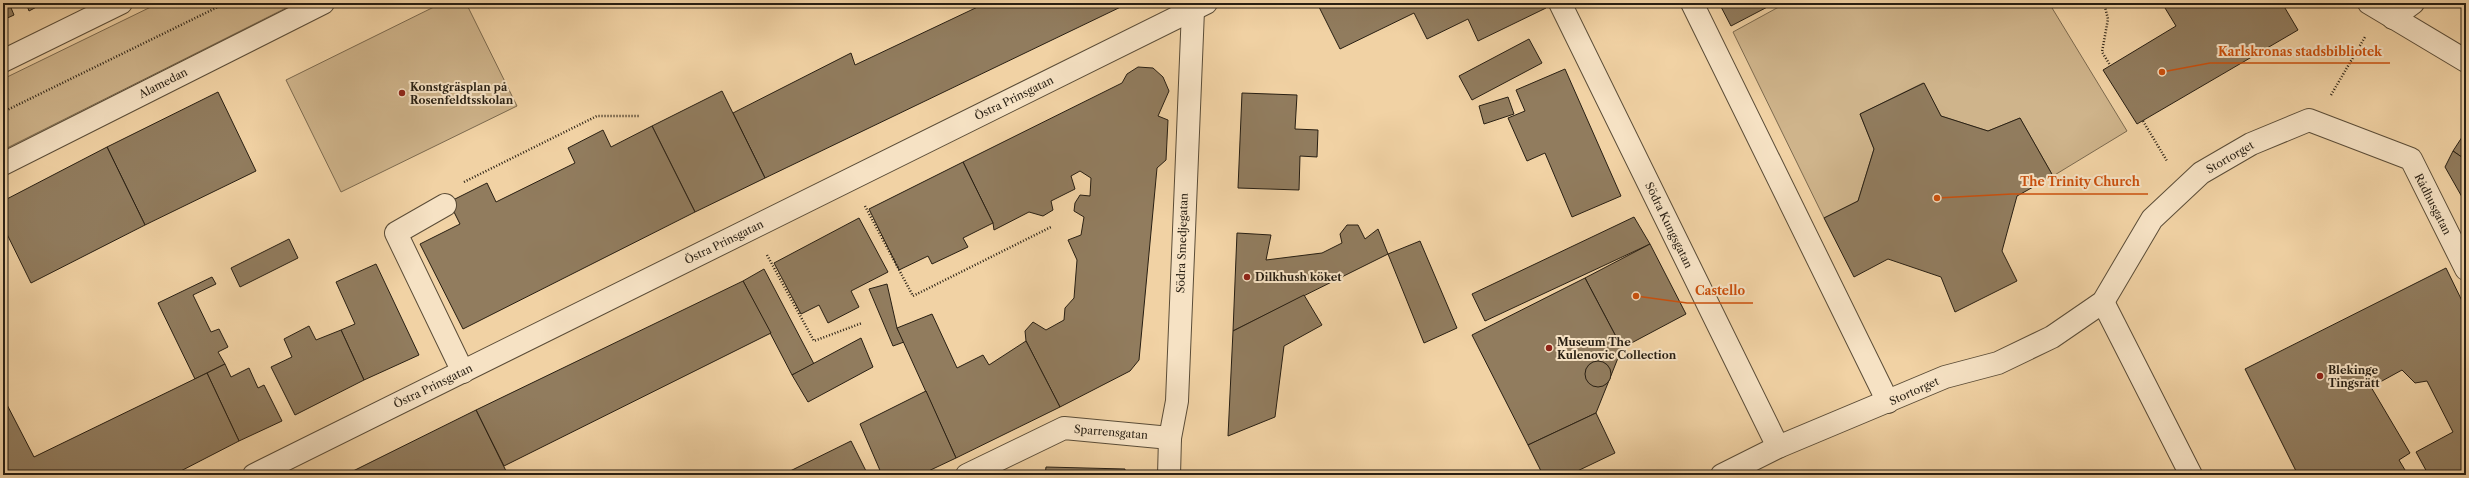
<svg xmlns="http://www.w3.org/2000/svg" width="2469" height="478" viewBox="0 0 2469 478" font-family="'Libre Caslon Text',serif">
	<rect width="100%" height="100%" fill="#f1d2a4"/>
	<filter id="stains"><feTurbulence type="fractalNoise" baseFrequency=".005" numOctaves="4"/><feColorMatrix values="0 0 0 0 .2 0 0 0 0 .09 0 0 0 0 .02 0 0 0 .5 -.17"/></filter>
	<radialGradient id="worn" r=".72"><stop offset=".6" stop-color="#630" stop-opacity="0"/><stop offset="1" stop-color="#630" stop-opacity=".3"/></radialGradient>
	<g fill="#cfb48b" stroke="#7c6a4f">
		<polygon points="159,3 296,3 3,150 3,79"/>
		<polygon points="442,3 466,3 517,106 341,192 286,80"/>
		<polygon points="1786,3 2049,3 2127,131 2053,176 2020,118 1988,131 1941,116 1923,83 1860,114 1874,149 1858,201 1824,218 1733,32"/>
	</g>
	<g fill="#917c5e" stroke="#281f13">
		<polygon points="3,3 9,3 14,15 3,20"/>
		<polygon points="26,3 44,3 29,11"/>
		<polygon points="986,3 1129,3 765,178 733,113 851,53 855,65"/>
		<polygon points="1317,3 1543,3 1546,8 1478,41 1468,19 1427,39 1414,13 1340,49"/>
		<polygon points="1719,3 1775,3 1731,26"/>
		<polygon points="2162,3 2282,3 2298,30 2137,124 2103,70 2176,26"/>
		<polygon points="1529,39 1542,63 1472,100 1459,76"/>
		<polygon points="1138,67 1153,68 1163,77 1169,91 1158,116 1168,120 1166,160 1157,168 1139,360 1130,371 1060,407 1026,341 1025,331 1033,322 1046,330 1064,320 1065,308 1074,298 1077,260 1068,240 1081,235 1084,217 1074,211 1075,203 1080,195 1090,196 1091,178 1080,171 1071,176 1075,189 1051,201 1053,210 1043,216 1029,212 994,230 993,223 963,162 1122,83 1127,74"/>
		<polygon points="1565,69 1621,196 1572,217 1545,153 1527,161 1508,118 1525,111 1516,90"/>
		<polygon points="1924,83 1941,116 1988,131 2020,118 2053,176 2017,196 2002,251 2017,281 1955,312 1941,277 1888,259 1854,277 1824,218 1858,201 1874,149 1860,114"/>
		<polygon points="722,91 765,178 695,212 652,126"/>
		<polygon points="218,92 256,171 145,225 107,147"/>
		<polygon points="1242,93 1297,95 1295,129 1318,130 1317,157 1300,156 1299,190 1238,188"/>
		<polygon points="1508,97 1514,114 1484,124 1479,106"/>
		<polygon points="652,126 695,212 463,329 420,244 460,224 449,202 487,183 496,202 575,163 568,148 603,130 611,147"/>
		<polygon points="2466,131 2466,160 2453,151"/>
		<polygon points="107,147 145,225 31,283 3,226 3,201"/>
		<polygon points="2453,151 2466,160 2466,204 2445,167"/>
		<polygon points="963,162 993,223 963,238 968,247 932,264 928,256 899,270 869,209"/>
		<polygon points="1634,217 1650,244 1485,321 1472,294"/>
		<polygon points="859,218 888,272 851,291 859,307 828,323 819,305 801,314 774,263"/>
		<polygon points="1347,225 1358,225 1365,239 1378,229 1388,254 1233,331 1237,233 1271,235 1266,260 1322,253 1342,243 1340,234"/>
		<polygon points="289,239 298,258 240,287 231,268"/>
		<polygon points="1420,241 1457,328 1424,343 1388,254"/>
		<polygon points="1650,244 1686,314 1622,348 1585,278"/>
		<polygon points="376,264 419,355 364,380 341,330 355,324 336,282"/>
		<polygon points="2446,268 2466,309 2466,475 2426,475 2428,474 2416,452 2453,432 2427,381 2415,383 2402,370 2371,387 2410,453 2399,460 2408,475 2298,475 2245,369"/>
		<polygon points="764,269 814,364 792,375 743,281"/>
		<polygon points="212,277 216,284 193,295 211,332 219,329 228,347 218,352 225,364 195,379 158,303"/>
		<polygon points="1585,278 1622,348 1596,413 1528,445 1472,335"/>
		<polygon points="743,281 771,333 504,466 476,410"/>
		<polygon points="887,284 897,328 904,342 893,346 869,289"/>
		<polygon points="1304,295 1322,325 1284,346 1275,417 1228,436 1233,331"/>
		<polygon points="932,314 957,368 983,355 989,365 1026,341 1060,407 956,458 897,328"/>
		<polygon points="309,326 316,340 341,330 364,380 295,415 271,367 292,357 284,339"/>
		<polygon points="861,338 873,367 808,402 792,375"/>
		<circle cx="1598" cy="374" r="13"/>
		<polygon points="225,364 231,377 249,368 258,388 264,385 282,421 239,441 207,373"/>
		<polygon points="207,373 239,441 173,475 3,475 3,397 34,457"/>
		<polygon points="926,391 956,458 920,475 882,475 860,424"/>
		<polygon points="476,410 508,475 345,475"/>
		<polygon points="1596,413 1615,453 1569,475 1543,475 1528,445"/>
		<polygon points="851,441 868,475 782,475"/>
		<polygon points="1046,467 1125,469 1125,475 1045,475"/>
	</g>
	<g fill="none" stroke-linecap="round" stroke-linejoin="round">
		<g stroke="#5a4c37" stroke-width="24">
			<g id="minor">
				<polyline points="1560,3 1778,447"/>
				<polyline points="1692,3 1888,402"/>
				<polyline points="2369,3 2466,61"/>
				<polyline points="2393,18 2413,3"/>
				<polyline points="3,61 121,3"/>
				<polyline points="3,164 323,3"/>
				<polyline points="445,205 396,233 463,372"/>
				<polyline points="2103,302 2191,475"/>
				<polyline points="254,475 1206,3"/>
				<polyline points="967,475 1064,428 1170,438"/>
				<polyline points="1169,475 1170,438 1177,401 1193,10 1190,3"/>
				<polyline points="1722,475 1778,447 1945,377 1998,363 2052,337 2103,302 2152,219 2201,173 2251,144 2309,120 2411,159 2466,269"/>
			</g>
		</g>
		<g stroke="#281f13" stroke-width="2.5" stroke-dasharray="1 2" stroke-linecap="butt">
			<polyline points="2104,3 2108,19 2102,52 2110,65"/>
			<polyline points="2331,95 2365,37"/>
			<polyline points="3,112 226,3"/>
			<polyline points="2143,121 2167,161"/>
			<polyline points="464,182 597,116 639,116"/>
			<polyline points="865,206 913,296 1051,227"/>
			<polyline points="767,255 814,341 862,323"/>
		</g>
		<use href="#minor" stroke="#f6e2c4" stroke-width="22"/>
	</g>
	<g fill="#8f2418" stroke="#f6e2c4" stroke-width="1.5">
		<circle cx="402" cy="93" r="4"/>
		<circle cx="1247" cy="277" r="4"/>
		<circle cx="1549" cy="348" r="4"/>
		<circle cx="2320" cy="376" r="4"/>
	</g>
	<g text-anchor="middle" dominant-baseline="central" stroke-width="4" stroke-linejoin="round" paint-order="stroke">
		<g font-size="11" fill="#281f13" stroke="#f6e2c4">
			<text transform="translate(163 83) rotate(-27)">Alamedan</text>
			<text transform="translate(1014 98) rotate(-26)">Östra Prinsgatan</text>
			<text transform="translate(2230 157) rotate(-30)">Stortorget</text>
			<text transform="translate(2433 204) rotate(63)">Rådhusgatan</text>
			<text transform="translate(1669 225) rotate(64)">Södra Kungsgatan</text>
			<text transform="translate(724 242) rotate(-26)">Östra Prinsgatan</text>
			<text transform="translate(1182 243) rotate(-88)">Södra Smedjegatan</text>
			<text transform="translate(433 386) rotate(-26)">Östra Prinsgatan</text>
			<text transform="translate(1914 391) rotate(-24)">Stortorget</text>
			<text transform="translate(1111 432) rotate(5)">Sparrensgatan</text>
		</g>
		<g font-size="11" font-weight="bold" fill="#281f13" stroke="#f6e2c4" text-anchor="start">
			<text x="410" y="87">Konstgräsplan på<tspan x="410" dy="13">Rosenfeldtsskolan</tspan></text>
			<text x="1255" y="277">Dilkhush köket</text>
			<text x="1557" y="342">Museum The<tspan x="1557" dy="13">Kulenovic Collection</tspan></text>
			<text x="2328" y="370">Blekinge<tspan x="2328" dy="13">Tingsrätt</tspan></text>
		</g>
	</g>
	<path fill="none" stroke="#cb500d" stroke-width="1.5" d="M2162 72L2210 63H2390M1937 198L2012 194H2148M1636 296L1687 303H1753"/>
	<g fill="#cb500d" stroke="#f6e2c4" stroke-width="1.5">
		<circle cx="2162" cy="72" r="4"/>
		<circle cx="1937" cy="198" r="4"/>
		<circle cx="1636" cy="296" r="4"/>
	</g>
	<g font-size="12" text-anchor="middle" font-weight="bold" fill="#cb500d" stroke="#f6e2c4" stroke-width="4" stroke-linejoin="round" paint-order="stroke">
		<text x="2300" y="56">Karlskronas stadsbibliotek</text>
		<text x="2080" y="186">The Trinity Church</text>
		<text x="1720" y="295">Castello</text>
	</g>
	<rect width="2469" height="478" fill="none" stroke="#f1d2a4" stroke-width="16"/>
	<rect x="4" y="4" width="2461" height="470" fill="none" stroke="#281f13" stroke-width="2"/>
	<rect x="8" y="8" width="2453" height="462" fill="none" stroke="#281f13"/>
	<rect width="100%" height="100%" filter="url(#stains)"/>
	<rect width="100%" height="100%" fill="url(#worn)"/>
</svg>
